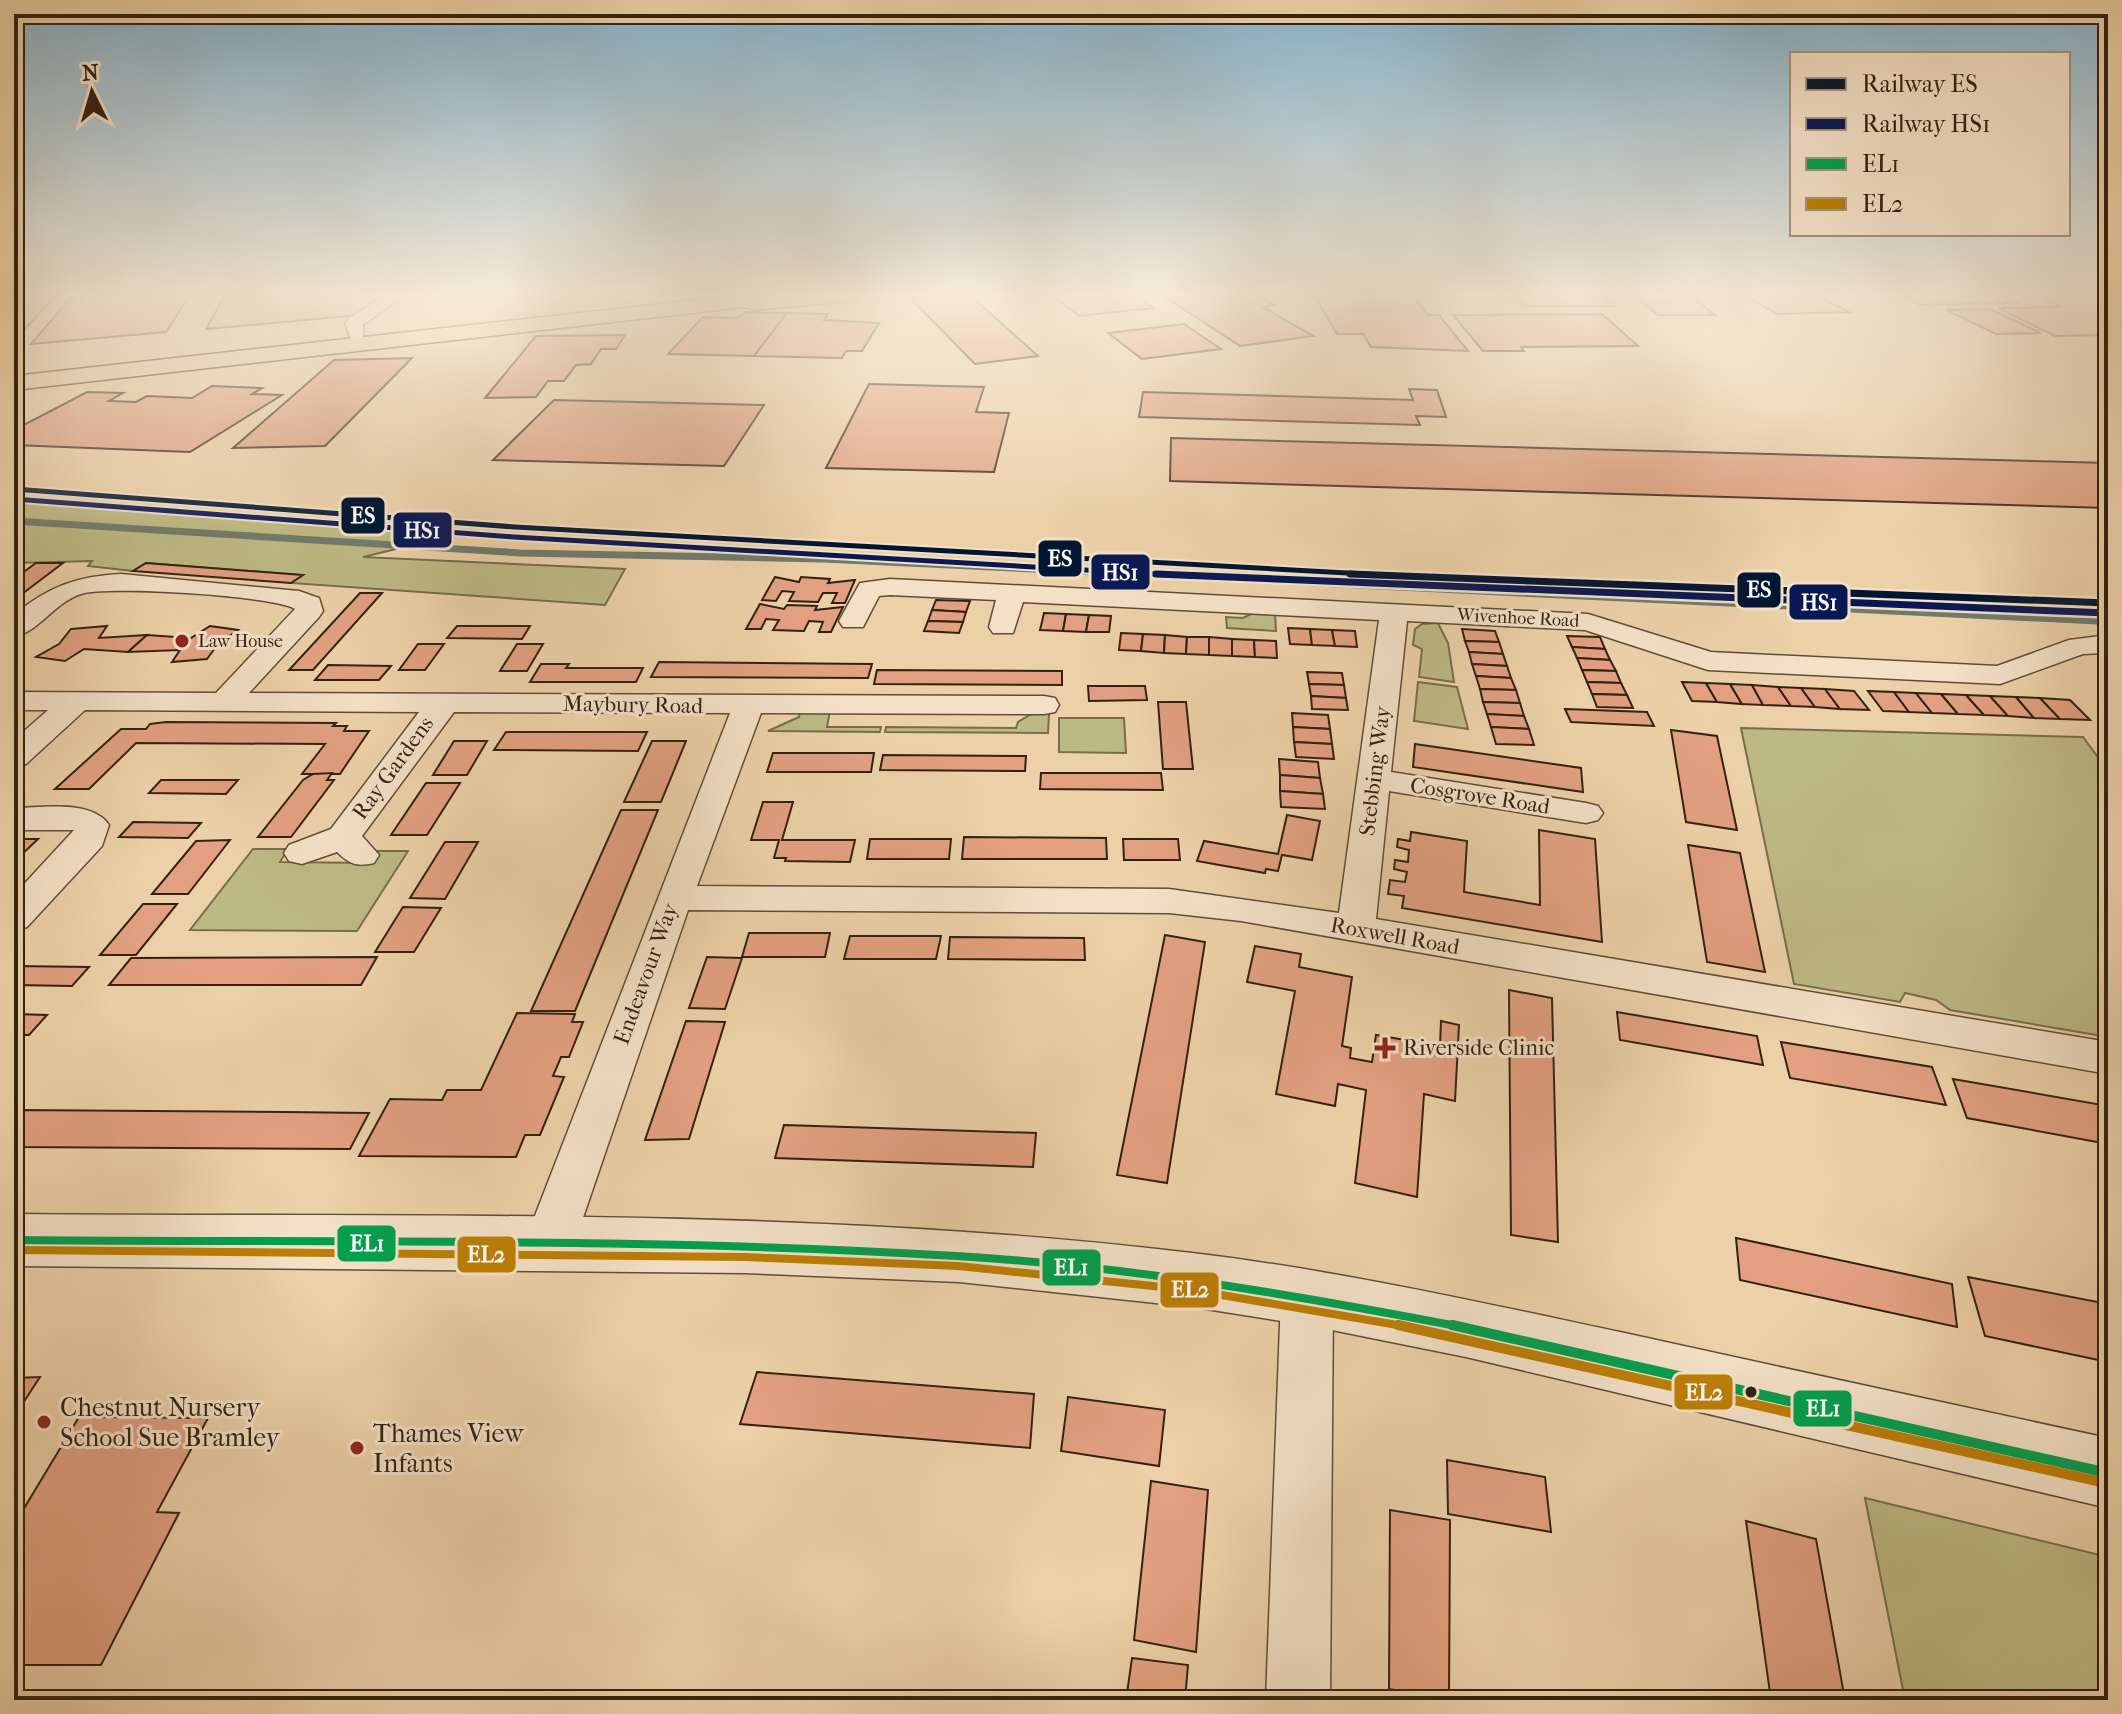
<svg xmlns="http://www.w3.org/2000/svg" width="2122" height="1714" viewBox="0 0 2122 1714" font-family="'IM FELL French Canon',serif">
	<rect width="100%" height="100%" fill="#ecd0a7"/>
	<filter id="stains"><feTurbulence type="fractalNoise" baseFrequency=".0025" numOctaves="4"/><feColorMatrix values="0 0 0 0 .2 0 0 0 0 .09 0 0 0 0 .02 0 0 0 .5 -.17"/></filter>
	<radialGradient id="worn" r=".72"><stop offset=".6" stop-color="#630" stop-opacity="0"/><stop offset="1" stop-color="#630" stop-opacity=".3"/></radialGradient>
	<g fill="#bdb983" stroke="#786e4b" stroke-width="2">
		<polygon points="14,502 458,534 363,557 625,569 605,605 291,583 301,575 146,563 133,571 88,566 92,561 14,563"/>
		<polygon points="1253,613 1275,614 1276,631 1227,628 1226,617 1243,618"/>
		<polygon points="1438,623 1448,643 1454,682 1419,677 1422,649 1413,645 1415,629 1422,624"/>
		<polygon points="1418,682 1457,687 1468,729 1414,721"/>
		<polygon points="800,711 830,711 827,727 881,727 880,732 768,731 799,717"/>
		<polygon points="1033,713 1049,713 1048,733 885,732 886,727 1016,728 1018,722"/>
		<polygon points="1059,718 1124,718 1126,753 1059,752"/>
		<polygon points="1741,728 2083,737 2108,771 2108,1037 1950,1010 1936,1000 1905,993 1900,1002 1794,984"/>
		<polygon points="253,849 288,849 280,862 369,863 377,851 408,851 357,931 190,930"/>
		<polygon points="1865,1498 2108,1557 2108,1700 1905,1700"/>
	</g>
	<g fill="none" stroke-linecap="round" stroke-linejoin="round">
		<polyline stroke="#707b6c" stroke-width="7" points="14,521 520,553 824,559 1181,576"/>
		<polyline stroke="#707b6c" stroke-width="8" points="1140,574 2108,621"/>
	</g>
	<g fill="#e2a080" stroke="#332213" stroke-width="2">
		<polygon points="14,295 56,295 14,341"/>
		<polygon points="73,295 190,295 166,332 31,344"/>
		<polygon points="225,295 350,296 378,295 360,315 206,329"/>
		<polygon points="970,295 1038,356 975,364 911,299"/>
		<polygon points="1052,295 1135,295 1154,308 1079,316"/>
		<polygon points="1203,295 1257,295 1275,305 1263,307 1313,336 1240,346 1168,299"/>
		<polygon points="1314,295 1412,295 1428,315 1439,315 1468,351 1371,347 1363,334 1337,334"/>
		<polygon points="1513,295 1596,295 1606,297 1616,306 1524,306"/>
		<polygon points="1633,295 1689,295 1715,315 1658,315"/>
		<polygon points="1744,295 1817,295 1849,312 1777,314"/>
		<polygon points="1900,295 2003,295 2020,303 1920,305"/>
		<polygon points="2108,297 2108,335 2055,336 1998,308 2062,307 2042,298"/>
		<polygon points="1990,309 2041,333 1996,334 1947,310"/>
		<polygon points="744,312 787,313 754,356 668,354 703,317 738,318"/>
		<polygon points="787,313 828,314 824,320 879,323 862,351 846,351 842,358 754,356"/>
		<polygon points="1602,314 1638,346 1521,347 1524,351 1483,351 1453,315"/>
		<polygon points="1184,324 1221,349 1142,359 1108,333"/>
		<polygon points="625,335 616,349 601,349 591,364 576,365 564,381 548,381 536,397 485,398 536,336"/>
		<polygon points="412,358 325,446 233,448 334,360"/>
		<polygon points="869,384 984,387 976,412 1009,413 994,472 826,468"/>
		<polygon points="212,386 262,388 252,394 282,395 190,452 14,445 14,430 87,392 123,393 109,401 136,402 147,396 192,398"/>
		<polygon points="1409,389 1437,390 1446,417 1416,416 1420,425 1139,417 1143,392 1413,400"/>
		<polygon points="554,400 764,405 724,466 493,460"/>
		<polygon points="1171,438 2108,463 2108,508 1170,481"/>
		<polygon points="36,563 63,563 14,600 14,579"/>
		<polygon points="146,563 303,575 291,583 133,571"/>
		<polygon points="775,577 799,582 801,577 830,579 828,583 855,580 845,603 832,603 837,593 823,593 818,602 789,601 794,592 782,591 776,601 762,600"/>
		<polygon points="360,593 382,593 313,670 289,670"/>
		<polygon points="936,600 970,601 966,612 932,610"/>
		<polygon points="760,604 784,609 787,605 817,606 815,610 843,607 831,632 819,632 823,622 809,621 804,631 773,630 779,620 766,619 761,629 746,629"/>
		<polygon points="932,610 966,612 963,622 928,621"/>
		<polygon points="1044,613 1066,614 1063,631 1040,630"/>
		<polygon points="1066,614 1089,615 1086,632 1063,631"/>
		<polygon points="1089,615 1111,616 1109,632 1086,632"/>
		<polygon points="928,621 963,622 959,633 924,631"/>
		<polygon points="107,626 99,638 147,635 128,652 84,649 65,661 36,657 59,644 71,629"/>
		<polygon points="210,626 238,630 218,644 207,659 172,662 180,650 128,652 147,635 191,638"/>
		<polygon points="457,626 530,626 522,639 447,638"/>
		<polygon points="1288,628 1310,629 1312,645 1290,644"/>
		<polygon points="1310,629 1332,630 1335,646 1312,645"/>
		<polygon points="1462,629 1495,631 1499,642 1465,641"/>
		<polygon points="1332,630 1355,631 1357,647 1335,646"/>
		<polygon points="1121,633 1143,634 1141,651 1119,650"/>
		<polygon points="1143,634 1165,635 1164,653 1141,651"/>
		<polygon points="1165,635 1187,637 1186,654 1164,653"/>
		<polygon points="1567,636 1600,637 1605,649 1572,647"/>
		<polygon points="1187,637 1209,637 1209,655 1186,654"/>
		<polygon points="1209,637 1232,639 1232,656 1209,655"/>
		<polygon points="1232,639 1254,640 1255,657 1232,656"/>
		<polygon points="1254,640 1276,641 1277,658 1255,657"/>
		<polygon points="1465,641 1499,642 1503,654 1469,652"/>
		<polygon points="418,644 444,644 425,670 399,670"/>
		<polygon points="517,644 543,644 527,671 500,671"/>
		<polygon points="1572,647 1605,649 1610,660 1577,658"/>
		<polygon points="1469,652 1503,654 1507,666 1472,664"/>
		<polygon points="1577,658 1610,660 1616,671 1582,670"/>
		<polygon points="659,662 872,664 868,678 651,677"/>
		<polygon points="541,664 569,664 566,668 643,668 636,682 530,682"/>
		<polygon points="1472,664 1507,666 1511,678 1476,676"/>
		<polygon points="328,665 391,666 379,680 315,680"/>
		<polygon points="877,670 1062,671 1062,685 874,684"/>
		<polygon points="1582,670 1616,671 1621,683 1587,682"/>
		<polygon points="1307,672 1342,673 1344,685 1309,684"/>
		<polygon points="1476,676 1511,678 1516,690 1480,689"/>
		<polygon points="1587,682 1621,683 1627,695 1592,694"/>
		<polygon points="1682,682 1706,683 1717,702 1692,701"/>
		<polygon points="1706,683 1730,684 1742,704 1717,702"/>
		<polygon points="1309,684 1344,685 1346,698 1311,696"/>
		<polygon points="1730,684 1752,685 1763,705 1742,704"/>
		<polygon points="1752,685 1778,687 1791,706 1763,705"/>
		<polygon points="1088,686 1145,686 1147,700 1089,701"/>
		<polygon points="1778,687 1801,688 1815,707 1791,706"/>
		<polygon points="1801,688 1825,689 1840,709 1815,707"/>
		<polygon points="1480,689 1516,690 1520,703 1483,702"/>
		<polygon points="1825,689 1854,691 1869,710 1840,709"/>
		<polygon points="1868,691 1894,692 1909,712 1883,711"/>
		<polygon points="1894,692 1916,693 1932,713 1909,712"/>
		<polygon points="1916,693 1941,694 1958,714 1932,713"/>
		<polygon points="1592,694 1627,695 1633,708 1597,707"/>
		<polygon points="1941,694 1966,695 1984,715 1958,714"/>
		<polygon points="1966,695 1990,696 2008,716 1984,715"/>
		<polygon points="1311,696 1346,698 1348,710 1312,709"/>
		<polygon points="1990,696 2016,697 2034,718 2008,716"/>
		<polygon points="2016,697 2040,698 2060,719 2034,718"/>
		<polygon points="2040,698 2070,700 2090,720 2060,719"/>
		<polygon points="1158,702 1186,702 1193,769 1163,769"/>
		<polygon points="1483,702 1520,703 1524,716 1487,714"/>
		<polygon points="1565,709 1647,712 1654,726 1571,722"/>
		<polygon points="1292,713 1328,715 1330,729 1293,727"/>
		<polygon points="1487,714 1524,716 1529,729 1491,727"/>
		<polygon points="166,722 336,723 333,726 347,726 344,731 369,731 340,774 302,774 325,744 136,743 89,789 55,789 121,729 146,729 150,724"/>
		<polygon points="1293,727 1330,729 1332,744 1294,742"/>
		<polygon points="1491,727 1529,729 1534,745 1496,744"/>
		<polygon points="1671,730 1717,736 1737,830 1686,822"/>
		<polygon points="506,732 647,732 638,751 494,750"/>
		<polygon points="454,741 487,741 467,775 433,775"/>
		<polygon points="652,741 686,741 661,802 624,802"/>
		<polygon points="1294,742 1332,744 1334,759 1296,757"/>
		<polygon points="1415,744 1581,768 1583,792 1413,767"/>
		<polygon points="773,753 874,753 871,772 767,772"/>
		<polygon points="883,755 1026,756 1025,771 880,770"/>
		<polygon points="1279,759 1318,762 1320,778 1280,775"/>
		<polygon points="332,773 327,780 334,780 291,837 258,837 303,780 313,774"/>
		<polygon points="1041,773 1161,773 1163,790 1040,789"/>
		<polygon points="1280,775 1320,778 1323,794 1280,791"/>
		<polygon points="161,780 238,780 226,794 149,793"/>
		<polygon points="426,783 460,783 427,835 391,835"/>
		<polygon points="1280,791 1323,794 1325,809 1281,807"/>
		<polygon points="763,802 793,802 782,840 855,840 850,862 785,861 786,858 774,858 779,840 751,840"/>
		<polygon points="621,810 658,810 575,1011 531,1011"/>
		<polygon points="1287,815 1320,821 1312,860 1282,855 1278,871 1266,869 1265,873 1197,861 1204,841 1278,854"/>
		<polygon points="133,822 201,823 188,838 119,837"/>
		<polygon points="1539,830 1595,839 1602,942 1402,908 1404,896 1388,894 1390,880 1405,882 1407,872 1394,869 1395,860 1408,862 1409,850 1397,847 1398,839 1410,841 1411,832 1467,841 1464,892 1540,905"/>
		<polygon points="964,837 1106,838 1107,859 962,859"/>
		<polygon points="14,839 38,839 14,862"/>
		<polygon points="870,839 951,839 949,859 867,859"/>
		<polygon points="1123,839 1178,839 1180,860 1124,860"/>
		<polygon points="230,840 188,894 152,894 196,841"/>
		<polygon points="445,842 478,842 445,899 410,898"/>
		<polygon points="1688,845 1740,853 1765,972 1707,962"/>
		<polygon points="143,904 177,904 136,955 100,955"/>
		<polygon points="403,907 441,908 414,952 375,952"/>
		<polygon points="749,933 830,933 825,957 742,957"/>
		<polygon points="1165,935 1205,942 1167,1183 1117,1175"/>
		<polygon points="850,936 941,936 936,959 844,959"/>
		<polygon points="950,937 1084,938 1085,960 948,959"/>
		<polygon points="1255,946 1301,954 1299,967 1352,977 1342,1046 1351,1048 1350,1058 1372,1062 1376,1035 1440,1046 1441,1021 1459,1025 1455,1101 1424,1094 1417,1197 1355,1183 1366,1090 1338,1084 1335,1106 1276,1094 1295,991 1247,982"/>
		<polygon points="377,957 361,985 109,985 131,958"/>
		<polygon points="707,957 742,958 725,1009 689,1008"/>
		<polygon points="14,966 89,967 72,986 14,985"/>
		<polygon points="1509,990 1552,998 1558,1242 1511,1235"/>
		<polygon points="1617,1012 1757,1036 1763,1065 1620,1040"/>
		<polygon points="517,1013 575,1014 572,1022 583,1022 569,1057 561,1057 553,1076 564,1077 540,1135 525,1135 516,1157 359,1156 390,1099 442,1100 447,1090 481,1090"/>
		<polygon points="14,1014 47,1015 29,1035 14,1035"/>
		<polygon points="686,1021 725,1022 689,1139 645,1140"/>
		<polygon points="1781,1042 1932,1067 1946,1105 1790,1078"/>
		<polygon points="1953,1079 2108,1106 2108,1144 1967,1118"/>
		<polygon points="14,1110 285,1112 369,1113 350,1149 14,1147"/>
		<polygon points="784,1125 1036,1133 1033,1167 775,1158"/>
		<polygon points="1736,1238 1952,1284 1957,1327 1740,1280"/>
		<polygon points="1968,1277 2108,1304 2108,1362 1985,1336"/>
		<polygon points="757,1372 1034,1394 1030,1448 740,1424"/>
		<polygon points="40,1377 14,1417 14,1378"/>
		<polygon points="1068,1397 1165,1410 1159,1466 1061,1451"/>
		<polygon points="79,1417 208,1418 157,1512 179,1513 101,1665 14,1665 14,1525"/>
		<polygon points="1447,1460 1545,1477 1551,1532 1448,1514"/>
		<polygon points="1151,1481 1208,1490 1196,1652 1134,1640"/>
		<polygon points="1390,1510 1450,1520 1449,1700 1389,1689"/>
		<polygon points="1746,1521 1816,1539 1845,1700 1771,1700"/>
		<polygon points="1132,1658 1188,1665 1185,1700 1126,1700"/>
	</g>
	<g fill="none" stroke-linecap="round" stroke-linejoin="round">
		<g stroke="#614e38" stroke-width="3">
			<g id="minor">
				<polygon points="386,295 405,295 363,325 363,339 351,339 345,323 348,319"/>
				<path d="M121,574L299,591L319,598L323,611L319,617L249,693L1044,696L1055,698L1059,705L1055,712L1044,714L761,713L697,886L1169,889L1339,913L1379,620L1023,602L1013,633H993L989,627L996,600L890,595L879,596L863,627H843L839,621L860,583L890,579L1588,614L1711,652L1997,666L2069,640L2108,635V653L2083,654L2000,684L1708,670L1585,630L1407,621L1391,772L1586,803L1598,806L1603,813L1598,820L1586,823L1389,791L1376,919L2108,1042V1074L1241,921L1169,913L688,910L574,1244L566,1259L549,1265L532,1259L524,1244L730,713L454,712L362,836L379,855L374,863C357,867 349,864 337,852L302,864L289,861L284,853L289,845L331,829L419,712L85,710L26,764L14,767V740L48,710H14V692L216,693L295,609C277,596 107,585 81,594C55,602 40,631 14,637V615C48,587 77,576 121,574Z"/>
				<path d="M14,808C41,808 92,799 109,825L102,846L27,927L14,931V895L74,830H14Z"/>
				<polygon points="1307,1274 1325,1281 1333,1297 1330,1700 1266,1700 1281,1297 1289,1281"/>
			</g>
		</g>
		<g stroke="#614e38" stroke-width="3">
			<path id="tertiary" d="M14,1214C406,1218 802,1206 1192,1253C1336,1270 1478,1302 1620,1332C1783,1368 1945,1403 2108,1438V1508L1466,1357L1307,1325L1193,1307L959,1282L744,1273L14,1266Z"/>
		</g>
		<g stroke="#332213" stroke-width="3">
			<polygon id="trunk" points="742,295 860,295 850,301 754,310 745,307 14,390 14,376"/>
		</g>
		<use href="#minor" fill="#f3e0c6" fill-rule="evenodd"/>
		<use href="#tertiary" fill="#f3e0c6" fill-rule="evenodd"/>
		<use href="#trunk" fill="#ecd0a7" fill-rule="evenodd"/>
		<g stroke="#f3e0c6" stroke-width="14">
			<path id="bus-1-far1" d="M14,1240C328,1243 643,1237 956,1256C1126,1266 1295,1295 1462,1327"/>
		</g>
		<g stroke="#f3e0c6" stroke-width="16">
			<polyline id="bus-1" points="1452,1325 2108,1473"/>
		</g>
		<g stroke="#f3e0c6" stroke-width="14">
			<polyline id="bus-2-far1" points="14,1250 744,1257 958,1266 1192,1290 1409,1327"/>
		</g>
		<g stroke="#f3e0c6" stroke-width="16">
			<polyline id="bus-2" points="1398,1325 2106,1483"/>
		</g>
		<use href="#bus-1-far1" stroke="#039f4e" stroke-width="8"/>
		<use href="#bus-1" stroke="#039f4e" stroke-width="10"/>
		<use href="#bus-2-far1" stroke="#bc7e06" stroke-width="8"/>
		<use href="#bus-2" stroke="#bc7e06" stroke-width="10"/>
		<g stroke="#f3e0c6" stroke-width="9">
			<polyline id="rail-1-far1" points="14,489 515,527 1402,576"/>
		</g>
		<g stroke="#f3e0c6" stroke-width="12">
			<polyline id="rail-1" points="1350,574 2108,603"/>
		</g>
		<g stroke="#f3e0c6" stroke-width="9">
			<polyline id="rail-2-far1" points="14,499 514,537 1190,576"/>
		</g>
		<g stroke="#f3e0c6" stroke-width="12">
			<polyline id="rail-2" points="1156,574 2108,613"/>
		</g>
		<use href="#rail-1-far1" stroke="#011633" stroke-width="5"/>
		<use href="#rail-1" stroke="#011633" stroke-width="7"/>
		<use href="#rail-2-far1" stroke="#091855" stroke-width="5"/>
		<use href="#rail-2" stroke="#091855" stroke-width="7"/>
	</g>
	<linearGradient id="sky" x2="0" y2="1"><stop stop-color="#88b5ce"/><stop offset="0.55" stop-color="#f6ead7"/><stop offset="1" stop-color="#f6ead7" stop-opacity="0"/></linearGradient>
	<rect width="2122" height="535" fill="url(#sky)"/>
	<g fill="#8f2418" stroke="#f3e0c6" stroke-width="3">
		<circle cx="182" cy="641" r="8"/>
		<path d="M1381 1036h8v8h8v8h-8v8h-8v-8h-8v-8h8z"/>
		<circle cx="44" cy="1422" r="8"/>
		<circle cx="357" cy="1448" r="8"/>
	</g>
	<circle fill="#332213" stroke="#f3e0c6" stroke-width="3" cx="1751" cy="1392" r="7"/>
	<g text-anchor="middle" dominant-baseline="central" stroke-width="6" stroke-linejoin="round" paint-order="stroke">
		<g font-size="18" fill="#332213" stroke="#f3e0c6">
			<text transform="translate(1518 618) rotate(3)">Wivenhoe Road</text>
		</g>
		<g font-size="18" fill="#332213" stroke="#f3e0c6" text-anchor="start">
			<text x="198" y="641">Law House</text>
		</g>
		<g font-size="22" fill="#332213" stroke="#f3e0c6">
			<text transform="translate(633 705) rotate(1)">Maybury Road</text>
			<text transform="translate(393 768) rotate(-54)">Ray Gardens</text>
			<text transform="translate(1375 771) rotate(-83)">Stebbing Way</text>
			<text transform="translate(1480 796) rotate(9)">Cosgrove Road</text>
			<text transform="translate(1395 936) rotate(10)">Roxwell Road</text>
			<text transform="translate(646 974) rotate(-70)">Endeavour Way</text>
		</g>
		<g font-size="22" fill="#332213" stroke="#f3e0c6" text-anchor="start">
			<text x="1403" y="1048">Riverside Clinic</text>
		</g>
		<g font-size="26" fill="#332213" stroke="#f3e0c6" text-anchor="start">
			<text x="60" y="1407">Chestnut Nursery<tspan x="60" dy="30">School Sue Bramley</tspan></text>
			<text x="373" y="1433">Thames View<tspan x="373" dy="30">Infants</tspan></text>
		</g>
	</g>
	<g stroke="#f3e0c6" stroke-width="3">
		<rect x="340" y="496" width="46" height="39" rx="8" fill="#011633"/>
		<rect x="392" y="511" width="61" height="38" rx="8" fill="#091855"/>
		<rect x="1037" y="539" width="46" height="39" rx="8" fill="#011633"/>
		<rect x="1090" y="553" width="61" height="38" rx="8" fill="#091855"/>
		<rect x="1736" y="571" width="46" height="38" rx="8" fill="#011633"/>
		<rect x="1788" y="583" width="61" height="38" rx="8" fill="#091855"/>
		<rect x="336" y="1224" width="61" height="39" rx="8" fill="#039f4e"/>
		<rect x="456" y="1235" width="61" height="39" rx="8" fill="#bc7e06"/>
		<rect x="1041" y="1248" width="61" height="39" rx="8" fill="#039f4e"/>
		<rect x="1159" y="1271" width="61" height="38" rx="8" fill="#bc7e06"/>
		<rect x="1673" y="1373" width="61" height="38" rx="8" fill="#bc7e06"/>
		<rect x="1792" y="1389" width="61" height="39" rx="8" fill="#039f4e"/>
	</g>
	<g font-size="22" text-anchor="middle" font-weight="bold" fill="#fff">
		<text x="363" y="523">ES</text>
		<text x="422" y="538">HS1</text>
		<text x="1060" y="566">ES</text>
		<text x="1120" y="580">HS1</text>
		<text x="1759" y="597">ES</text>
		<text x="1819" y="610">HS1</text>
		<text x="367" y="1251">EL1</text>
		<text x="486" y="1262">EL2</text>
		<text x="1071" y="1275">EL1</text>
		<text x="1190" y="1297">EL2</text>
		<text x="1704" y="1400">EL2</text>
		<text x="1823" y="1416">EL1</text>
	</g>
	<rect width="2122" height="1714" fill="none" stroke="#ecd0a7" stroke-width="48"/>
	<rect x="16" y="16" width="2090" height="1682" fill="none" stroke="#332213" stroke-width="4"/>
	<rect x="24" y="24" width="2074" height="1666" fill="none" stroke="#332213" stroke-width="2"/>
	<rect x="1790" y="52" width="280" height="184" fill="#f3e0c6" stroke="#a6947e" stroke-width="2"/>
	<rect x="1806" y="78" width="40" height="12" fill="#011633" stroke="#a6947e" stroke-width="2"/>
	<text x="1862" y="92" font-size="24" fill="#332213">Railway ES</text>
	<rect x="1806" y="118" width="40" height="12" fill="#091855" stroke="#a6947e" stroke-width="2"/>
	<text x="1862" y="132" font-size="24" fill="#332213">Railway HS1</text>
	<rect x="1806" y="158" width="40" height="12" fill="#039f4e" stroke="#a6947e" stroke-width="2"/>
	<text x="1862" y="172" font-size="24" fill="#332213">EL1</text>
	<rect x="1806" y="198" width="40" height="12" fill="#bc7e06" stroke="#a6947e" stroke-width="2"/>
	<text x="1862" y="212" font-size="24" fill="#332213">EL2</text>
	<g transform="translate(92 92) rotate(355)" stroke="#f3e0c6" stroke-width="6" paint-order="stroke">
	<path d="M0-6L14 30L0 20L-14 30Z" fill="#332213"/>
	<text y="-12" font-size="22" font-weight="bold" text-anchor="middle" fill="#332213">N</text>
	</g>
	<rect width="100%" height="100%" filter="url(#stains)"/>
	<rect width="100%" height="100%" fill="url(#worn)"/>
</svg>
